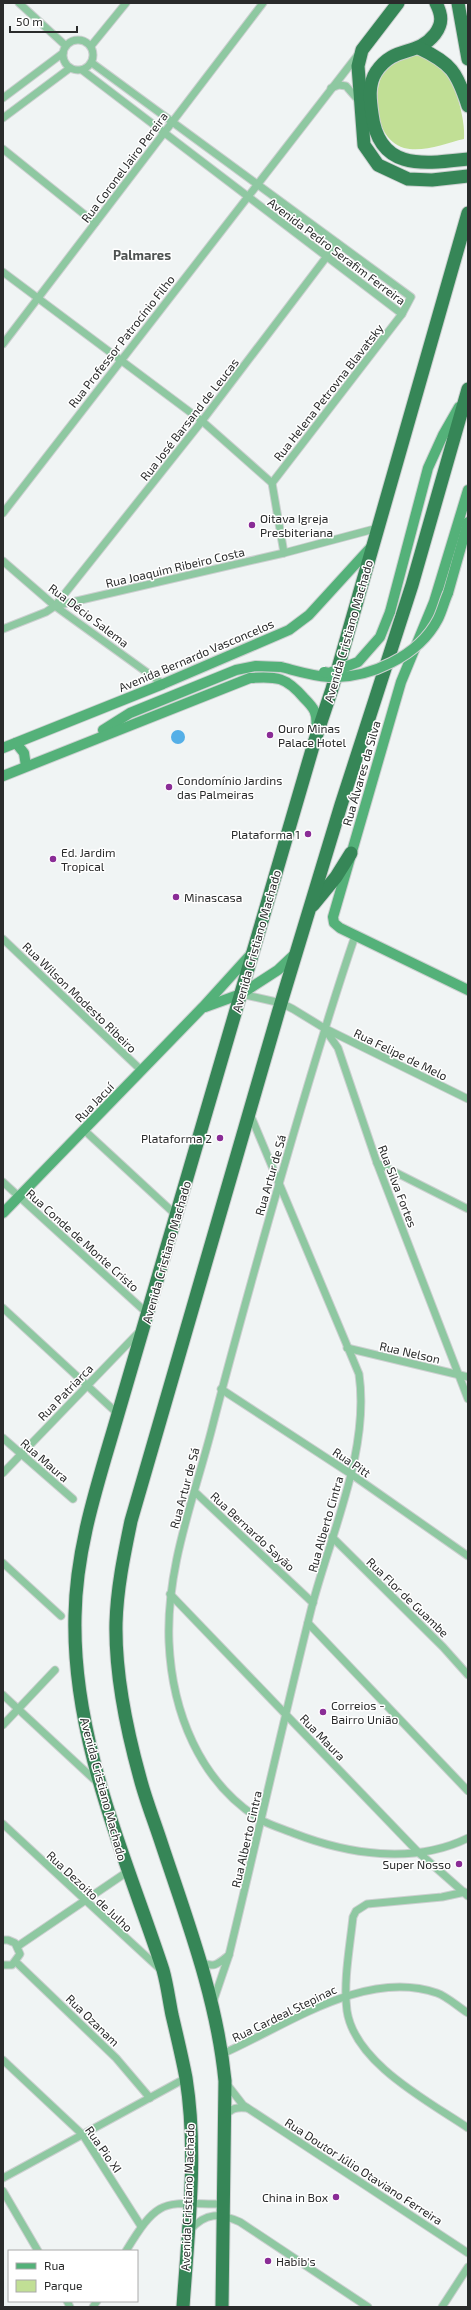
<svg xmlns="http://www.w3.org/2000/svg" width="471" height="2310" viewBox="0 0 471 2310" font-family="'Exo 2',sans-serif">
	<rect width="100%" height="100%" fill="#f0f4f4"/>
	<path fill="#c1df95" d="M418,55C425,58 433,60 439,64C454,75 466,120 464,139C446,143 423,153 404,148C369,137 368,71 400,56C405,54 413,55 418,55Z"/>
	<circle fill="#55afe7" cx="178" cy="737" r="7"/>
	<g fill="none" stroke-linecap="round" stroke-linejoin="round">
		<g stroke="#ccd0d0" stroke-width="9">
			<g id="street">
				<polyline points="19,3 66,46"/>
				<circle cx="78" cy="55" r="15"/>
				<polyline points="91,46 126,3"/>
				<polyline points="92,63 411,297 402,314 272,483"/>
				<polyline points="82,70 402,314"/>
				<polyline points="331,88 339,85 346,86 359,101"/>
				<polyline points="3,98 63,53"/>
				<polyline points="3,118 70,68"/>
				<polyline points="3,149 95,223"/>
				<polyline points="3,272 202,421 272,483 284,553"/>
				<polyline points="3,344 263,3"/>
				<polyline points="3,513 357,56"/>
				<polyline points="3,561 55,606 163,684"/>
				<polyline points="55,606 202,421 337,243"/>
				<polyline points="3,629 46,612 55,606 284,553 378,528"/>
				<path d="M355,936C323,1030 296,1124 269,1219C249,1290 229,1361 211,1432C193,1501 166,1569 169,1642C172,1711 199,1782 261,1820C270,1825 283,1829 293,1833C347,1854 413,1865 468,1838"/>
				<polyline points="3,939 142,1071"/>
				<polyline points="241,994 281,1003 293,1009 324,1028 338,1048 377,1163 468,1399"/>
				<polyline points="326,1029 468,1099"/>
				<polyline points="84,1130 176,1215"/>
				<polyline points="377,1163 468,1209"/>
				<polyline points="3,1182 148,1314"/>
				<polyline points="3,1308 118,1414"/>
				<polyline points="347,1348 468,1377"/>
				<polyline points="221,1389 351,1474 468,1556"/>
				<polyline points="3,1438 73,1499"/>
				<polyline points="3,1473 139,1332"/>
				<polyline points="195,1492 313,1603"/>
				<polyline points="332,1537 443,1647 468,1675"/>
				<polyline points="3,1563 61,1616"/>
				<polyline points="170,1594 418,1852 468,1896"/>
				<polyline points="308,1623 468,1791"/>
				<polyline points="3,1695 98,1783"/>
				<polyline points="3,1725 55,1670"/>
				<polyline points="3,1824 161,1970"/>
				<path d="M465,1892L442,1897L367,1904L356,1911L353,1917C350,1946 343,1982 347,2011C355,2063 428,2101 468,2128"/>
				<polyline points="3,1940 8,1940 15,1943 20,1954 12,1965 3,1965"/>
				<polyline points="18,1946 127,1872"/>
				<polyline points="16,1962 116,2058 150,2098"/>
				<path d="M202,1962C214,1969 219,1963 229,1955"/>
				<path d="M213,2002L229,1955C257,1839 283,1722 312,1606C331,1533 370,1450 359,1374L250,1114"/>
				<path d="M222,2054C286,2026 365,1968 437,1993C448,1997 458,2007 468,2013"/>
				<polyline points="3,2060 83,2135 141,2226"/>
				<polyline points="226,2083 243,2105 468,2253"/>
				<path d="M225,2116C232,2108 236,2107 247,2108"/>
				<polyline points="3,2178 186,2078"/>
				<polyline points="3,2191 38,2251"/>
				<path d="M190,2230C206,2212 220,2213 240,2222L368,2307"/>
				<path d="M126,2251C160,2195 163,2204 224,2204"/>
				<polyline points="67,2301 70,2307"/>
				<polyline points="93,2307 97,2301"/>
				<polyline points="442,2307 468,2267"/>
			</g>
		</g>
		<g stroke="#ccd0d0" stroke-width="12">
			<g id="secondary">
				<polyline points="468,490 434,602 401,682 333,917 334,923 340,928 468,990"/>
				<polyline points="448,593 468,522"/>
				<polyline points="390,612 428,468 443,435 459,407"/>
				<polyline points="103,730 130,713 236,670 256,666 281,667"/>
				<polyline points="16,743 24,753 26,766"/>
				<polyline points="3,748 163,684 289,630 309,615 372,546"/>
				<path d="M3,776L250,678C277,676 286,677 304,698C314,708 318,713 316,728"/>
				<polyline points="205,1007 241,994 278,970 297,952"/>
				<polyline points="3,1213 203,1007 252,953"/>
			</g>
		</g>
		<g stroke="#ccd0d0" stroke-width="15">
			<g id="highway">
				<polyline points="398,3 362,50 358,66 364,145 378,165 408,179 432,180 468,176"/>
				<path d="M436,3C442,15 443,23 435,34C416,58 395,44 376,72C368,84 370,100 372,114C379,171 423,164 468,159"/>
				<polyline points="458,3 468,59"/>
				<path d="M419,48C451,63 457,72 468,106"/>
				<polyline points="313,905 336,877 351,853"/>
				<path d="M183,2307C188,2232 198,2153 186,2078C182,2057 177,2036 172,2015C169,2000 167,1984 163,1970C125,1855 72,1739 75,1616C76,1546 99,1480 118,1414L314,743L332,689L468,213"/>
				<path d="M222,2307L225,2081C217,1999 188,1923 162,1845C155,1823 146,1801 140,1778C127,1731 115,1673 116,1623C117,1588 124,1555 131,1521L281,1003L341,805L412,585L468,389"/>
			</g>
		</g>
		<use href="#street" stroke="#8ec8a1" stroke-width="7"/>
		<use href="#secondary" stroke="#54b179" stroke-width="10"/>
		<use href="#highway" stroke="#368657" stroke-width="13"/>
		<g stroke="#ccd0d0" stroke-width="12" stroke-linecap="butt">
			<g id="secondary-bridge">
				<path d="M281,667C297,671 312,676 329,677C369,679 419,656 438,619C442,611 444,602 448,593"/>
				<polyline points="324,672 329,673 358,662 380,637 390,612"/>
			</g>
		</g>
		<use href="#secondary-bridge" stroke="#54b179" stroke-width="10"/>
	</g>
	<g fill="#8a2c96" stroke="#fff" stroke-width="1.5">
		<circle cx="252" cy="525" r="4"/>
		<circle cx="270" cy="735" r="4"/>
		<circle cx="169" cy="787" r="4"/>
		<circle cx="308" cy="834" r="4"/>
		<circle cx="53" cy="859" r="4"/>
		<circle cx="176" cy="897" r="4"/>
		<circle cx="220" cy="1138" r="4"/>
		<circle cx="323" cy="1712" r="4"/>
		<circle cx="459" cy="1864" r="4"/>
		<circle cx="336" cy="2197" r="4"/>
		<circle cx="268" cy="2261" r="4"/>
	</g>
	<g text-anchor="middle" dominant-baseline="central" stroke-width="3" stroke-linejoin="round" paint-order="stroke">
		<g font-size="12" fill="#2a2b2b" stroke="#fff">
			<text transform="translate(124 167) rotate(-53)">Rua Coronel Jairo Pereira</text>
			<text transform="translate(337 251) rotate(37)">Avenida Pedro Serafim Ferreira</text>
			<text transform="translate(121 341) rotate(-52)">Rua Professor Patrocínio Filho</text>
			<text transform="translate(328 392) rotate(-52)">Rua Helena Petrovna Blavatsky</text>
			<text transform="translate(189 419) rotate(-52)">Rua José Barsand de Leucas</text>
			<text transform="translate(175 567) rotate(-13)">Rua Joaquim Ribeiro Costa</text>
			<text transform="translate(89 615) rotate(37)">Rua Décio Salema</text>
			<text transform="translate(348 631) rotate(-74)">Avenida Cristiano Machado</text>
			<text transform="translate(196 655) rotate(-23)">Avenida Bernardo Vasconcelos</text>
			<text transform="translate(361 773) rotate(-74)">Rua Álvares da Silva</text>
			<text transform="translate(256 941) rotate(-74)">Avenida Cristiano Machado</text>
			<text transform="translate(80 997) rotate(44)">Rua Wilson Modesto Ribeiro</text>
			<text transform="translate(401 1054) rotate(26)">Rua Felipe de Melo</text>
			<text transform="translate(94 1102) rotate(-46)">Rua Jacuí</text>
			<text transform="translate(270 1175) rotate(-74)">Rua Artur de Sá</text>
			<text transform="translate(398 1186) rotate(69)">Rua Silva Fortes</text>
			<text transform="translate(83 1240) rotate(42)">Rua Conde de Monte Cristo</text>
			<text transform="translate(166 1252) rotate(-74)">Avenida Cristiano Machado</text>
			<text transform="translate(410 1352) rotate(13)">Rua Nelson</text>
			<text transform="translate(65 1392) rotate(-46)">Rua Patriarca</text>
			<text transform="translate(45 1460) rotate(41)">Rua Maura</text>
			<text transform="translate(352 1462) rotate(34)">Rua Pitt</text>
			<text transform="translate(184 1488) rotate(-75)">Rua Artur de Sá</text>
			<text transform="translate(325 1524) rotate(-74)">Rua Alberto Cintra</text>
			<text transform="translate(253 1531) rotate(43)">Rua Bernardo Sayão</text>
			<text transform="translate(408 1597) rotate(44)">Rua Flor de Guambe</text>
			<text transform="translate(323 1737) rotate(46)">Rua Maura</text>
			<text transform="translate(104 1789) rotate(75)">Avenida Cristiano Machado</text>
			<text transform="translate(246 1839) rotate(-77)">Rua Alberto Cintra</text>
			<text transform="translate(90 1891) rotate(43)">Rua Dezoito de Julho</text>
			<text transform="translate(284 2013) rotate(-26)">Rua Cardeal Stepinac</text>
			<text transform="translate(93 2020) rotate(44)">Rua Ozanam</text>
			<text transform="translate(104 2149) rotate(55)">Rua Pio XI</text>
			<text transform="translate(364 2171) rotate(33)">Rua Doutor Júlio Otaviano Ferreira</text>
			<text transform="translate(187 2197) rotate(-88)">Avenida Cristiano Machado</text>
		</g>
		<g font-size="12" fill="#2a2b2b" stroke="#fff" text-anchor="start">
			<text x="260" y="518">Oitava Igreja<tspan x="260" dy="14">Presbiteriana</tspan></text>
			<text x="278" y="728">Ouro Minas<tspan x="278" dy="14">Palace Hotel</tspan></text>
			<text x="177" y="780">Condomínio Jardins<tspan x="177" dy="14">das Palmeiras</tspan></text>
			<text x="300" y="834" text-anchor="end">Plataforma 1</text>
			<text x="61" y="852">Ed. Jardim<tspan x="61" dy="14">Tropical</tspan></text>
			<text x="184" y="897">Minascasa</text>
			<text x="212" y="1138" text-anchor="end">Plataforma 2</text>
			<text x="331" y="1705">Correios -<tspan x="331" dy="14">Bairro União</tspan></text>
			<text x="451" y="1864" text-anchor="end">Super Nosso</text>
			<text x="328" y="2197" text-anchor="end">China in Box</text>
			<text x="276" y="2261">Habib's</text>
		</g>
		<g font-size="13" font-weight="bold" fill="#4e5251" stroke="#fff">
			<text x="142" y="255">Palmares</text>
		</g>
	</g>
	<rect width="471" height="2310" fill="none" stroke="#2a2b2b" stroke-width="8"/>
	<rect x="8" y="2250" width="130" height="52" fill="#ffffff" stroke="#aaaaaa"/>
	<rect x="16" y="2263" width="20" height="6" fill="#54b179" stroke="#aaaaaa"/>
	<text x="44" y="2270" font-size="12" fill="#2a2b2b">Rua</text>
	<rect x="16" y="2280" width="20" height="12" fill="#c1df95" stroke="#aaaaaa"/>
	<text x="44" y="2290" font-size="12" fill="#2a2b2b">Parque</text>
	<path d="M10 26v6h67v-6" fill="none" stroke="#2a2b2b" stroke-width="2"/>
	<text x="16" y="26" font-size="12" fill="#2a2b2b" stroke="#ffffff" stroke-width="3" paint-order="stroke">50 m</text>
</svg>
